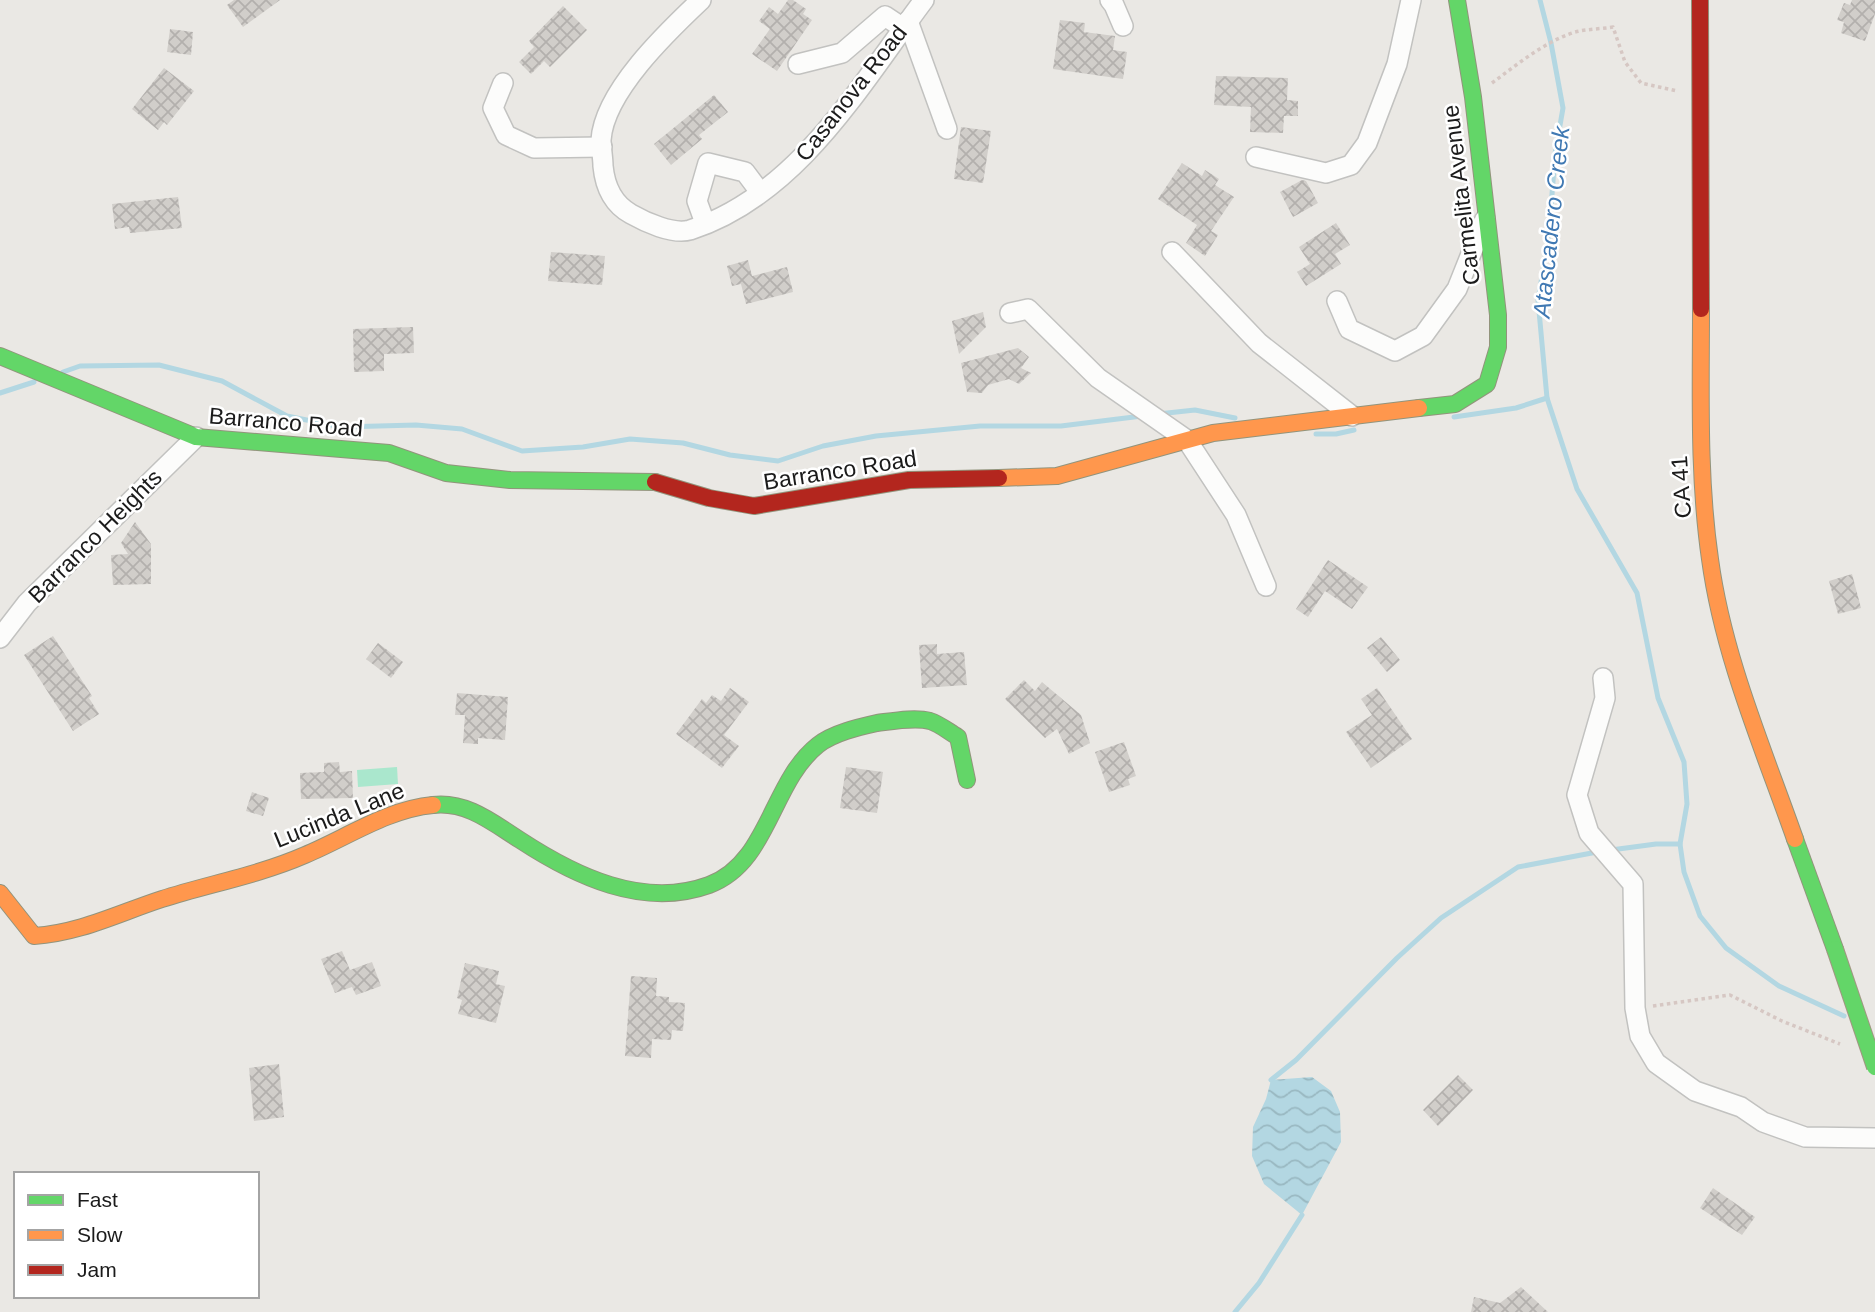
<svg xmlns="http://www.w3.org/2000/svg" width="1875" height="1312" viewBox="0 0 1875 1312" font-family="Helvetica,sans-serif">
	<defs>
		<pattern id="water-waves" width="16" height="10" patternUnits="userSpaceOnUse" patternTransform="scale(1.75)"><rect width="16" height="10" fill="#b3d7e2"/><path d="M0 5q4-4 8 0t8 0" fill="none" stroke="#99b8c1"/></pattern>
		<pattern id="building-cross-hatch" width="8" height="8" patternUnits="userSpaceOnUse" patternTransform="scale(1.75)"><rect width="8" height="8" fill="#d1ceca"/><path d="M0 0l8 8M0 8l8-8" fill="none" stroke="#b3b0ad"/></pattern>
	</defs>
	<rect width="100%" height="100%" fill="#eae8e4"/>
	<polygon fill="#aae7cd" points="397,767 398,784 358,787 357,770"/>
	<polygon fill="url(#water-waves)" points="1312,1077 1331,1091 1340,1112 1341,1142 1302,1215 1264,1184 1252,1156 1253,1127 1266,1099 1271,1080"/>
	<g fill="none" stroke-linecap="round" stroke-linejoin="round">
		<g stroke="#b3d7e2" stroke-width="5">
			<polyline points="1540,0 1551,43 1563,108 1555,154 1549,235 1538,300 1547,398 1577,489 1637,593 1658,698 1684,762 1687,804 1680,844 1684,872 1700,916 1726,948 1779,986 1844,1016"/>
			<polyline points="63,372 80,366 159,365 222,381 287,416 341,427 416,425 462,429 522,451 583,447 630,439 683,443 730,455 778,461 823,446 876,436 980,426 1061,426 1142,416"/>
			<polyline points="0,393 34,382"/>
			<polyline points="1158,414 1195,410 1235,418"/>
			<polyline points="1454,417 1516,408 1547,398"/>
			<polyline points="1316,434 1336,434 1354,430"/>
			<polyline points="1611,850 1656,844 1680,844"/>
			<polyline points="1271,1080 1296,1060 1397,958 1441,918 1518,867 1597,852"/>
			<polyline points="1235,1312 1259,1283 1302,1215"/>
		</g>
	</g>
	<g fill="url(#building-cross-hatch)">
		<polygon points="234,0 280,0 243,27 227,5"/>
		<polygon points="788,0 793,0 806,9 803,14 812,20 777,71 752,54 770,29 759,21 769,7 778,14"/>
		<polygon points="1852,0 1875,0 1875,14 1865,41 1841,33 1844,22 1837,20 1844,3 1850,5"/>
		<polygon points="563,6 587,30 550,67 544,61 531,74 519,62 534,47 529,41"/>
		<polygon points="1060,20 1085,23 1084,32 1115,36 1113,50 1127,52 1123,79 1053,69"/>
		<polygon points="170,29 193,32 191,55 167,52"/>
		<polygon points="164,68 194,91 167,125 164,122 158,130 132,109"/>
		<polygon points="1216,76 1288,78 1287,100 1298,101 1298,116 1284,116 1283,133 1250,132 1251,107 1214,105"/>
		<polygon points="714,95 728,112 699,135 702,139 671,165 654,144"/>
		<polygon points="961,127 991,131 983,183 954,179"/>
		<polygon points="1182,163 1202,176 1205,170 1219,179 1215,185 1234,197 1211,231 1218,235 1205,256 1186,243 1197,225 1158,199"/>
		<polygon points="1302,180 1306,181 1318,203 1293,217 1280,192"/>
		<polygon points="178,197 182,228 130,233 129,227 115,229 112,204"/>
		<polygon points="1336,223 1350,245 1335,254 1341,264 1306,286 1297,272 1310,264 1299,247"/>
		<polygon points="551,252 605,256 602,285 548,281"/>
		<polygon points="748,260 752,276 787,267 793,292 746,304 741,284 732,286 727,266"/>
		<polygon points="983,312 986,327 959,354 952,321"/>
		<polygon points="413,327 414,353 384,354 384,371 354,372 353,329"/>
		<polygon points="1018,348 1029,357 1021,368 1031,373 1019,384 1009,379 988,385 982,393 967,392 961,363"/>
		<polygon points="135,522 151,544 151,584 113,585 111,555 128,554 121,543"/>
		<polygon points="1328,560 1368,587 1352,609 1325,591 1308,617 1296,609"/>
		<polygon points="1852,574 1861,608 1838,614 1829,581"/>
		<polygon points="53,636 92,696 89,698 99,714 73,731 24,655"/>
		<polygon points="1381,637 1400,660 1387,672 1367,648"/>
		<polygon points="378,643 403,662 391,678 366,659"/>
		<polygon points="937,644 937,654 964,652 967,685 922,688 919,645"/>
		<polygon points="1024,680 1035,691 1042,682 1081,715 1090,743 1069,754 1057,729 1045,738 1005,699"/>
		<polygon points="730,688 749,702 724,735 739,746 722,768 676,734 702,699 706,703 712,695 721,701"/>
		<polygon points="1377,688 1412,739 1371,768 1346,732 1372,715 1361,699"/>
		<polygon points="457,693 508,697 505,740 478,738 478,744 463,743 465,715 455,715"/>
		<polygon points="1124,742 1136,776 1128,779 1130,785 1109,792 1095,752"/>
		<polygon points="339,762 340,772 352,771 353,798 301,799 300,773 324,772 324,763"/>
		<polygon points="846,767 883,772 877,813 840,808"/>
		<polygon points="252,792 269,798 263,816 246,811"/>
		<polygon points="342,951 350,970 372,962 381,986 356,995 352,987 335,993 321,959"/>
		<polygon points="465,963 499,971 496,984 505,986 496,1023 458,1014 462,1000 457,998"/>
		<polygon points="631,976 657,978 656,996 669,997 669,1002 685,1003 683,1031 672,1030 671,1040 652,1039 651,1058 625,1056"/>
		<polygon points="279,1064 284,1117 254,1121 249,1068"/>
		<polygon points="1458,1075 1473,1090 1438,1126 1423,1110"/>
		<polygon points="1713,1188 1755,1217 1742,1235 1700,1208"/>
		<polygon points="1521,1287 1548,1312 1471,1312 1474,1297 1500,1303"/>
	</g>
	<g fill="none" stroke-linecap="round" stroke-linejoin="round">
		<g stroke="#c2c2c0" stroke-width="22">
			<g id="street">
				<path d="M701,0C667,32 604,92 601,140C601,148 603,158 603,166C605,187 613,204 631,214C645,222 673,235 690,230C798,195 860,85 924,0"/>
				<polyline points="1110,0 1114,5 1123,26"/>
				<polyline points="908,21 947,129"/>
				<polyline points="798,64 842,53 885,16 903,28"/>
				<polyline points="503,83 493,108 506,135 534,148 602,147"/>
				<polyline points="1256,157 1326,173 1351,165 1367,143 1397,64 1411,0"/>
				<polyline points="705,223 697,201 708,163 745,172 760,192"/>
				<polyline points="1172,252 1259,343 1352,416"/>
				<polyline points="1337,301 1349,329 1395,351 1423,336 1457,289 1485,219"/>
				<polyline points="1010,313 1028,309 1098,378 1187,440 1236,515 1266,586"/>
				<polyline points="0,638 27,603 196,437"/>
				<polyline points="1603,678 1605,698 1577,795 1589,833 1633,884 1635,1008 1640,1036 1656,1063 1695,1091 1741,1107 1763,1122 1805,1137 1875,1138"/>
			</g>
		</g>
		<g stroke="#92947c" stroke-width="18">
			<g id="fast">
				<polyline points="0,356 196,437 389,453 446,473 510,480 655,482"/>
				<polyline points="1419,408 1455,404 1487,384 1498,347 1498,315 1473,97 1457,0"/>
				<path d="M433,805C467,801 493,823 520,840C575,876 643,909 709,885C769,863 771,782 818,745C833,733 859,727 877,723C893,721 915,717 930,721C940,724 949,732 958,737L967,780"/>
				<polyline points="1795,839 1835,949"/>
			</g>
		</g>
		<g stroke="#92947c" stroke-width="18">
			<g id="slow">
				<path d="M1701,309C1701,392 1698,476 1710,559C1723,656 1763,748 1795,839"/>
				<polyline points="999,478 1057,476 1213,433 1419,408"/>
				<path d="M0,893L34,936C80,933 119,913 162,899C209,884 259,875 305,855C346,838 388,809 433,805"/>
			</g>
		</g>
		<g stroke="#92947c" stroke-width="18">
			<g id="jam">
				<polyline points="1700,0 1701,309"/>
				<polyline points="655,482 709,498 754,506 909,480 999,478"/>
			</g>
		</g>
		<g stroke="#d6c7c3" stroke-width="3.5" stroke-dasharray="3.5 3.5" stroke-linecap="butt">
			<path d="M1492,83C1518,64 1544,42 1575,32C1587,29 1601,29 1613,27L1625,62L1641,83L1677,91"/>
			<polyline points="1653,1006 1730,995 1782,1021 1840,1044"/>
		</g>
		<use href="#street" stroke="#fcfcfb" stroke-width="19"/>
		<use href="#fast" stroke="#63d668" stroke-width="16"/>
		<use href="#slow" stroke="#ff974d" stroke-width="16"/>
		<use href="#jam" stroke="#b3261e" stroke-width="16"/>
		<g stroke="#a09681" stroke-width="18" stroke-linecap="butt">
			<polyline id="fast-bridge" points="1835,949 1875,1067"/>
		</g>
		<use href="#fast-bridge" stroke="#63d668" stroke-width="16"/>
	</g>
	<g text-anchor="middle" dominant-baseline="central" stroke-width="5" stroke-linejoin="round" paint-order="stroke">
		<g font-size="23" fill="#1b1b1b" stroke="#fff">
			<text transform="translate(851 93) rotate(-52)">Casanova Road</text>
			<text transform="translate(1461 195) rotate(-97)">Carmelita Avenue</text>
			<text transform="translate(286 422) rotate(5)">Barranco Road</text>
			<text transform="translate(840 470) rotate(-9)">Barranco Road</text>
			<text transform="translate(1681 487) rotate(-94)">CA 41</text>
			<text transform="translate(95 536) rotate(-45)">Barranco Heights</text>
			<text transform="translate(339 815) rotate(-22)">Lucinda Lane</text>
		</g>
		<g font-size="24" font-style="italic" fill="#4079b3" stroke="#fff">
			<text transform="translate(1551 222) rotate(-84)">Atascadero Creek</text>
		</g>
	</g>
	<rect x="14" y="1172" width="245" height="126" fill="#ffffff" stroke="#a4a4a4" stroke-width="2"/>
	<rect x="28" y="1195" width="35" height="10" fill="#63d668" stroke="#a4a4a4" stroke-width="2"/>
	<text x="77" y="1207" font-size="21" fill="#1b1b1b">Fast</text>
	<rect x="28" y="1230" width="35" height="10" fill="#ff974d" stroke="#a4a4a4" stroke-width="2"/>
	<text x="77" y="1242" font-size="21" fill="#1b1b1b">Slow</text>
	<rect x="28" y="1265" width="35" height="10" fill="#b3261e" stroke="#a4a4a4" stroke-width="2"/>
	<text x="77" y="1277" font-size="21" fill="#1b1b1b">Jam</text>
</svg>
